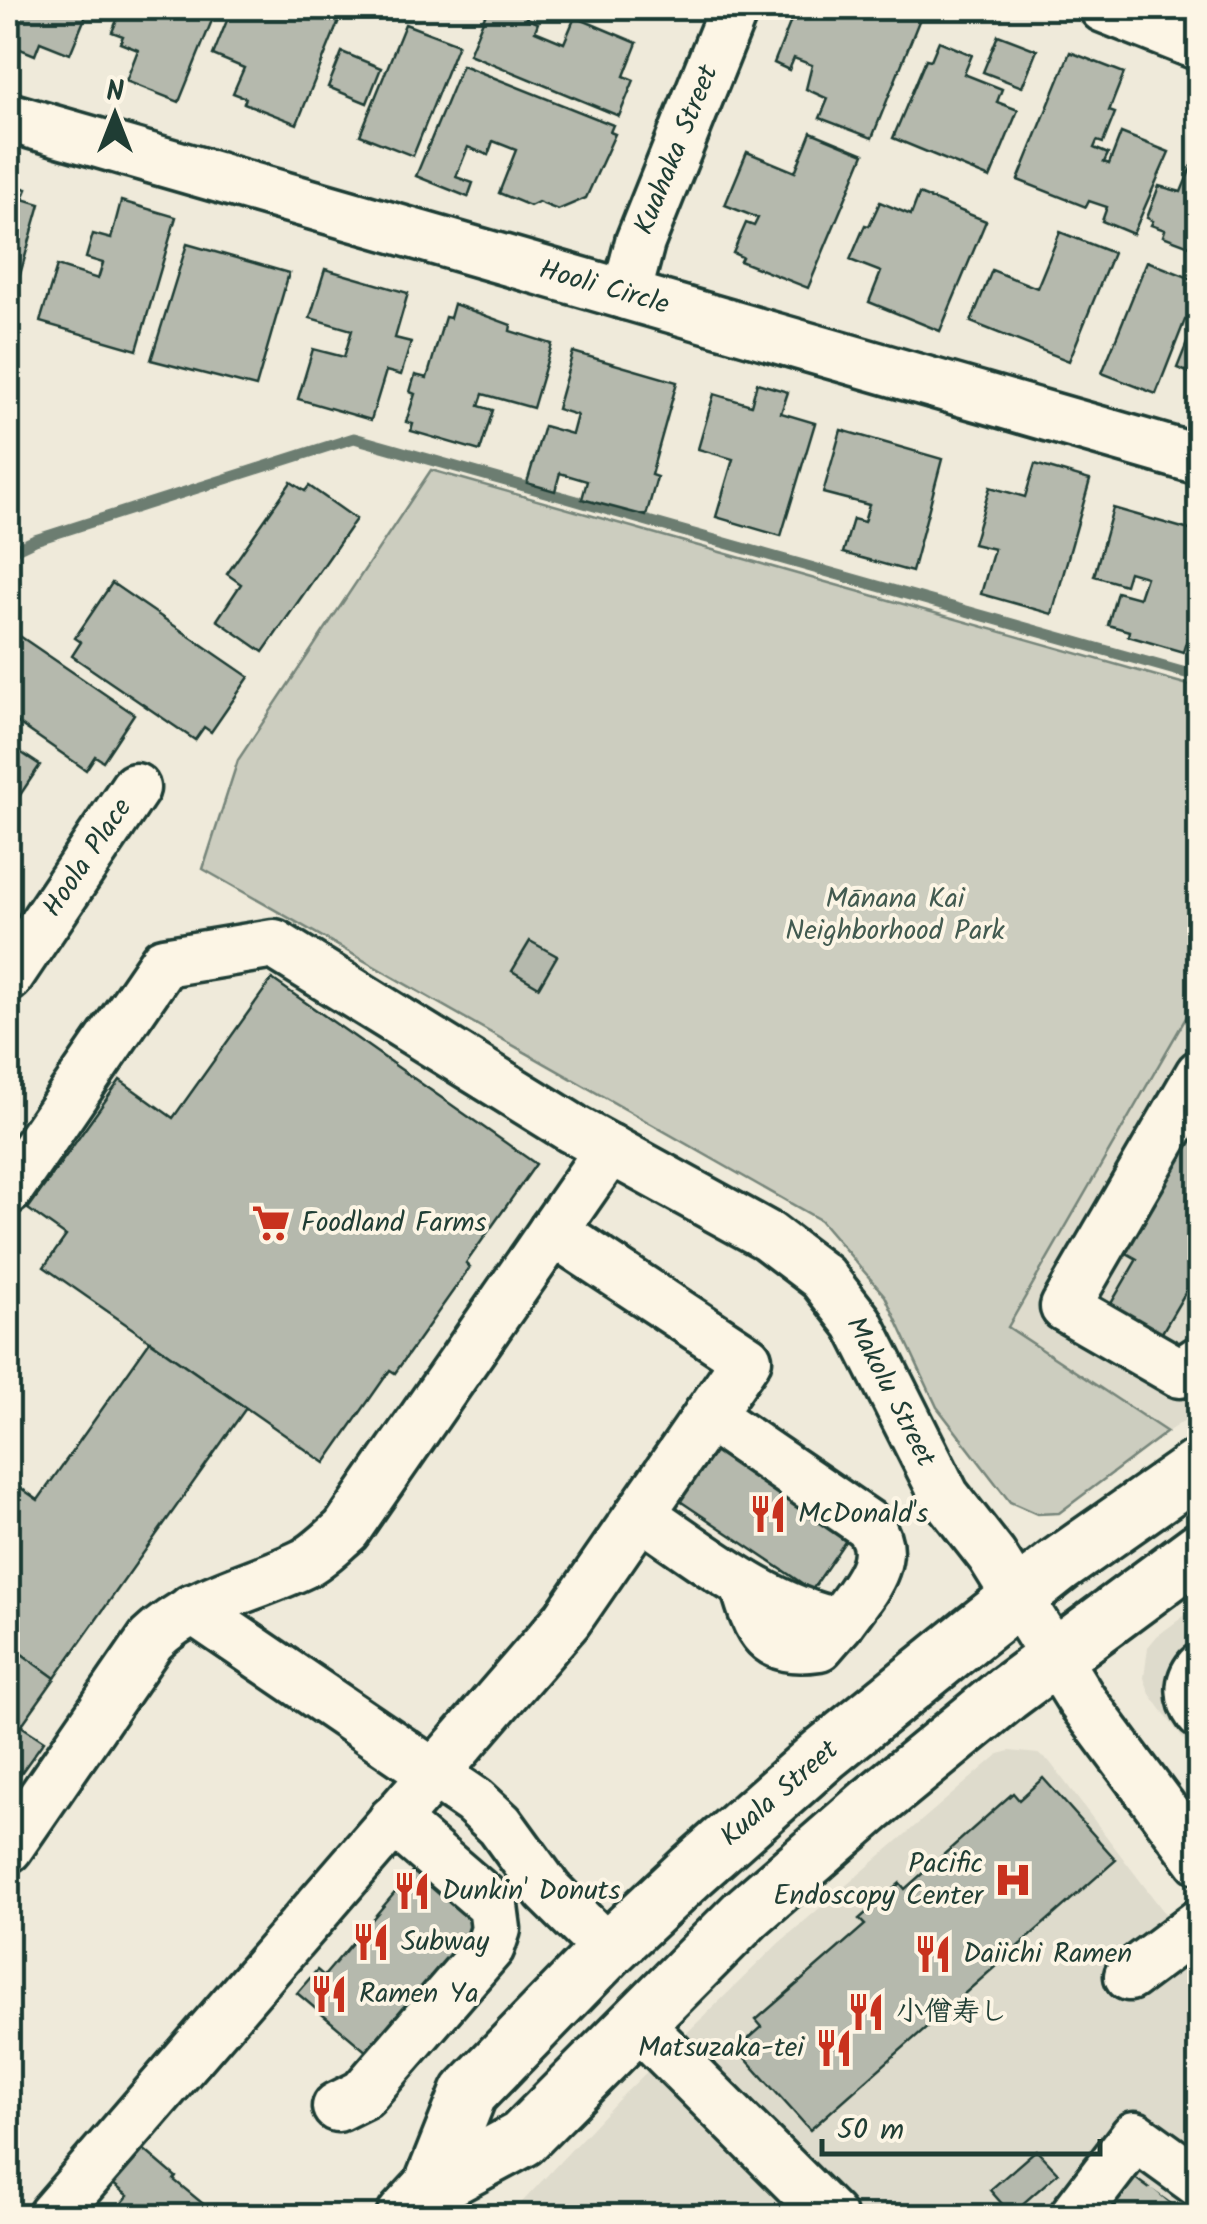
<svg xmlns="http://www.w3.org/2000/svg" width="1207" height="2224" viewBox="0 0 1207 2224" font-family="Kalam,'LXGW WenKai TC','Klee One',sans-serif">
	<rect width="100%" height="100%" fill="#efeada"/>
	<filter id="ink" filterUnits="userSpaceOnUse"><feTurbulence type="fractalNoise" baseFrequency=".01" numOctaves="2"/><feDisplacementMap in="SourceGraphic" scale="20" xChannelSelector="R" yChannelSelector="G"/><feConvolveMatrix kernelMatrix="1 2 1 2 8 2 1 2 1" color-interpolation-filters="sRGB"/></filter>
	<g filter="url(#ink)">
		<g fill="#dedbcc">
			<polygon points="1199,995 1199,1411 1167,1432 1007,1327"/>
			<polygon points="1199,1605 1199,1761 1150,1694 1144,1678 1148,1647 1157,1636"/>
			<polygon points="1010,1751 1038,1754 1049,1761 1199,1958 1199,2216 509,2216 619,2099 779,1943 999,1754"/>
		</g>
		<polygon fill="#cccdbf" stroke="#76857a" stroke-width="2.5" points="431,470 1199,688 1199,995 1008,1327 1167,1432 1059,1513 1037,1514 1010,1502 937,1407 885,1296 820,1220 203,869 238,760"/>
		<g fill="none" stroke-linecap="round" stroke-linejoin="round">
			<polyline stroke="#6c7d71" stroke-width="11" points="8,553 35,540 354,438 1200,677"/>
		</g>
		<g fill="#b5b9ad" stroke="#1f3d34" stroke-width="2.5">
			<polygon points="8,8 89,8 70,54 40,42 35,55 8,44"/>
			<polygon points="122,8 217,8 179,102 126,81 138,50 120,43 123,36 112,32"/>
			<polygon points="232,8 344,8 297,124 244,103 246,98 233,93 244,68 213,55"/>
			<polygon points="488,8 533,8 526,18 538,23 535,31 564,43 575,17 637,43 624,76 634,80 619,116 469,54"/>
			<polygon points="796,8 916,8 923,11 872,138 820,118 828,99 806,89 812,65 794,58 789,70 774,63"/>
			<polygon points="405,24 458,44 413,156 360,135"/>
			<polygon points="998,35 1037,50 1022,87 983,72"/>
			<polygon points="939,41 972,55 964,74 1002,89 997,102 1018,110 990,178 893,138 926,59 931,60"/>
			<polygon points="342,52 381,68 367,103 328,87"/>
			<polygon points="1070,52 1124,73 1109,111 1115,113 1103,143 1097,141 1094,148 1108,154 1104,162 1109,164 1121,133 1169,152 1133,234 1102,221 1107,207 1089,201 1086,207 1018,180"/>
			<polygon points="462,65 613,125 610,132 615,134 586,198 558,210 538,202 530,206 499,193 516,150 493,141 488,155 468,147 456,177 473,183 468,197 416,176"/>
			<polygon points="811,132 864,154 808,288 740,261 742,257 733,253 746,223 754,226 758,218 725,205 747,152 795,172"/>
			<polygon points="1200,146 1200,250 1163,236 1165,230 1151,225 1153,221 1147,218 1159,186 1181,192"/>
			<polygon points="8,183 27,189 23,199 40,204 8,317"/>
			<polygon points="919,194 986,221 940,331 869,302 881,272 850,260 865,225 869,226 880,202 911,215"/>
			<polygon points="121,201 176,217 137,350 40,322 57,266 98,279 103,263 86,258 93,234 111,239"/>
			<polygon points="1060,232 1113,253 1069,361 971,322 992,270 1037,288"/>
			<polygon points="187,244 289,273 256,387 151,360"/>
			<polygon points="1147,261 1200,282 1200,317 1197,324 1185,320 1156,394 1102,373"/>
			<polygon points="325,269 408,293 395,338 411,342 401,375 386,371 371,420 298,399 313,349 344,357 352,330 310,318"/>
			<polygon points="454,304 511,325 510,331 552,344 533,408 483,394 479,406 493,410 480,451 411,431 413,424 406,422 415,394 410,392 415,375 427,378 445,317 450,318"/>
			<polygon points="1191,333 1200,337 1200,377 1177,368"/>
			<polygon points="573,352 677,382 651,475 657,477 646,516 582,499 587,481 560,473 555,491 527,483 544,426 572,434 577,415 557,409"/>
			<polygon points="757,383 788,392 781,413 815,423 781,536 716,517 733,459 698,449 714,394 751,405"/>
			<polygon points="841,430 942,459 912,572 843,553 853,519 864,522 869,505 823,493"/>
			<polygon points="1035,464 1090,480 1052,614 981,594 994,549 973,544 990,487 1025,497"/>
			<polygon points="291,482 305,491 309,486 356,519 263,652 217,620 241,584 227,574"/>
			<polygon points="1113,508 1200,533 1200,595 1183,652 1128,636 1129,631 1108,625 1117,592 1139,598 1146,577 1129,572 1125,585 1094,576"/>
			<polygon points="112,583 249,677 211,732 204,727 195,740 72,656 81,642 75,638"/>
			<polygon points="8,628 134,714 103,761 95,756 86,770 8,716"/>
			<polygon points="8,744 40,765 8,813"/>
			<polygon points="530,941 557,956 539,987 512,971"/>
			<polygon points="272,979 536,1164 466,1263 470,1267 395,1373 390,1370 325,1463 44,1267 66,1236 28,1209 120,1080 173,1118"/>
			<polygon points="1200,1119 1200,1299 1188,1288 1160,1336 1109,1307 1137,1259 1123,1251"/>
			<polygon points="150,1341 246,1408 55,1678 8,1644 8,1479 38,1500"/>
			<polygon points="720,1444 855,1527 812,1590 680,1501"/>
			<polygon points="8,1644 55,1678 21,1726 44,1741 21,1773 8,1764"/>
			<polygon points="1043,1778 1116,1860 810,2130 737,2049 762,2027 756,2020 865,1925 859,1919 900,1883 905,1889 1013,1793 1019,1800"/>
			<polygon points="415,1869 478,1923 368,2053 297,1993 317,1970 324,1976"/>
			<polygon points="142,2148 176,2177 174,2180 218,2216 111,2216 128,2196 112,2183"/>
			<polygon points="1036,2150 1058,2173 1011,2214 990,2190"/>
			<polygon points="1126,2172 1188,2216 1093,2216"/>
		</g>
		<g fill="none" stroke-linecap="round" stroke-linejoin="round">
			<g stroke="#c5c7b9" stroke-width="48" stroke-dasharray="48 24" stroke-linecap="butt">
				<polyline points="1104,2216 1135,2178"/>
				<polyline points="1158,2216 1169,2203"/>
			</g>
			<g stroke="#1f3d34" stroke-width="55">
				<g id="minor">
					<polyline points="1104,8 1200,46"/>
					<polyline points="8,117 1200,460"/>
					<polyline points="626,295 640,242 734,8"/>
					<polyline points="8,977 135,788"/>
					<polyline points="1200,1074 1065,1307 1180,1373 1200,1360"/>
					<polyline points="8,1190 164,962 274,944 573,1129 768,1236 822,1277 858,1323 945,1496 992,1556 1082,1701 1200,1860"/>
					<path d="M640,1514C703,1556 764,1608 839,1623C860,1593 896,1558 867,1524L708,1415"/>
					<path d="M745,1585C758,1631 766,1654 819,1646L839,1623"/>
					<polyline points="192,1609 474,1801 500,1825 548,1891 608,1950"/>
					<path d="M1200,1668C1188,1682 1189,1699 1200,1714"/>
					<path d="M8,1848L151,1640C193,1599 251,1589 303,1564C319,1556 333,1541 346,1530L610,1149"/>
					<polyline points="1129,1976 1200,1923"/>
					<polyline points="636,2022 831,2216"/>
					<polyline points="337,2107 363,2094 490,1947 496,1929 493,1906 393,1820"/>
					<polyline points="52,2216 567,1620 747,1359 553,1231"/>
					<polyline points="1074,2216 1135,2136 1200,2183"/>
				</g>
			</g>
			<g stroke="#1f3d34" stroke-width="62">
				<g id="major">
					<polyline points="431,2188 522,2139 746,1914 871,1805 1006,1694 1200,1550"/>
					<polyline points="405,2216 431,2188 469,2093 608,1950 692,1871 824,1754 971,1635 1059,1565 1200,1466"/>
				</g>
			</g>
			<use href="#minor" stroke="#fcf5e5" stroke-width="48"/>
			<use href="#major" stroke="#fcf5e5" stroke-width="55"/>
		</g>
	</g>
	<defs>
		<g id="supermarket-bare" transform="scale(3)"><path d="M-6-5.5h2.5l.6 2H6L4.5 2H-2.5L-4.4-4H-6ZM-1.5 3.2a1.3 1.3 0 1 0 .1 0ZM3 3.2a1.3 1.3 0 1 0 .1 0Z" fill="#c8321e" stroke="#fcf5e5" stroke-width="2.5" paint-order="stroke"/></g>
		<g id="restaurant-bare" transform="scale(3)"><path d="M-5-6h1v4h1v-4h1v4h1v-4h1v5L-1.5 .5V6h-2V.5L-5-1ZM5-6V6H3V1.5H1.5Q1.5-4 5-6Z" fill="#c8321e" stroke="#fcf5e5" stroke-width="2.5" paint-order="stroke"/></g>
		<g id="hospital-bare" transform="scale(3)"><path d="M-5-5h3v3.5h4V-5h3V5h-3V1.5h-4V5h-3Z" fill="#c8321e" stroke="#fcf5e5" stroke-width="2.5" paint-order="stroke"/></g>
	</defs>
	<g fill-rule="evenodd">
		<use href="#supermarket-bare" x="271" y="1223"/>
		<use href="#restaurant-bare" x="768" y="1514"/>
		<use href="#hospital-bare" x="1013" y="1880"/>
		<use href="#restaurant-bare" x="412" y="1891"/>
		<use href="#restaurant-bare" x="371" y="1942"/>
		<use href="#restaurant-bare" x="933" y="1954"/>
		<use href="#restaurant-bare" x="329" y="1994"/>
		<use href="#restaurant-bare" x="866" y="2012"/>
		<use href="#restaurant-bare" x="834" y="2048"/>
	</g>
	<g text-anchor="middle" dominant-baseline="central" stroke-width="8" stroke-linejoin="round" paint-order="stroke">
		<g font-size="28" fill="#1f3d34" stroke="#fcf5e5">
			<text transform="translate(677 150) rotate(-68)">Kuahaka Street</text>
			<text transform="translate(604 288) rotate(16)">Hooli Circle</text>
			<text transform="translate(88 858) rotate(-56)">Hoola Place</text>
			<text transform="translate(890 1392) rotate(63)">Makolu Street</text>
			<text transform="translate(780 1794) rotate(-41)">Kuala Street</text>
		</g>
		<g font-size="28" fill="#425a50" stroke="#fcf5e5">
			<text x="895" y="899">Mānana Kai<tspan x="895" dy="32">Neighborhood Park</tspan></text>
		</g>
		<g font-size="28" fill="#1f3d34" stroke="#fcf5e5" text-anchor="start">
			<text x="301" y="1223">Foodland Farms</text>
			<text x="798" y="1514">McDonald's</text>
			<text x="983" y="1864" text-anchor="end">Pacific<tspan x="983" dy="32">Endoscopy Center</tspan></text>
			<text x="442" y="1891">Dunkin' Donuts</text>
			<text x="401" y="1942">Subway</text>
			<text x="963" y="1954">Daiichi Ramen</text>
			<text x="359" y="1994">Ramen Ya</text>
			<text x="896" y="2012">小僧寿し</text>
			<text x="804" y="2048" text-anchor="end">Matsuzaka-tei</text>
		</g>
	</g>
	<rect width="1207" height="2224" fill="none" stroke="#fcf5e5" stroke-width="40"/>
	<rect x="20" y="20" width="1167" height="2184" fill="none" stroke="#1f3d34" stroke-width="4" filter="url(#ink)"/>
	<g transform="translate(115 115)" stroke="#fcf5e5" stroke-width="8" paint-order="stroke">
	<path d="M0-8L18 38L0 25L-18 38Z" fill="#1f3d34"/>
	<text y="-15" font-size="28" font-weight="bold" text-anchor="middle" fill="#1f3d34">N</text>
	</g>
	<path d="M822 2139v15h278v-15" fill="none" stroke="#1f3d34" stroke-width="5"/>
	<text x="837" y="2139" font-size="30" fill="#1f3d34" stroke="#fcf5e5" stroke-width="8" paint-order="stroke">50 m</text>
</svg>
